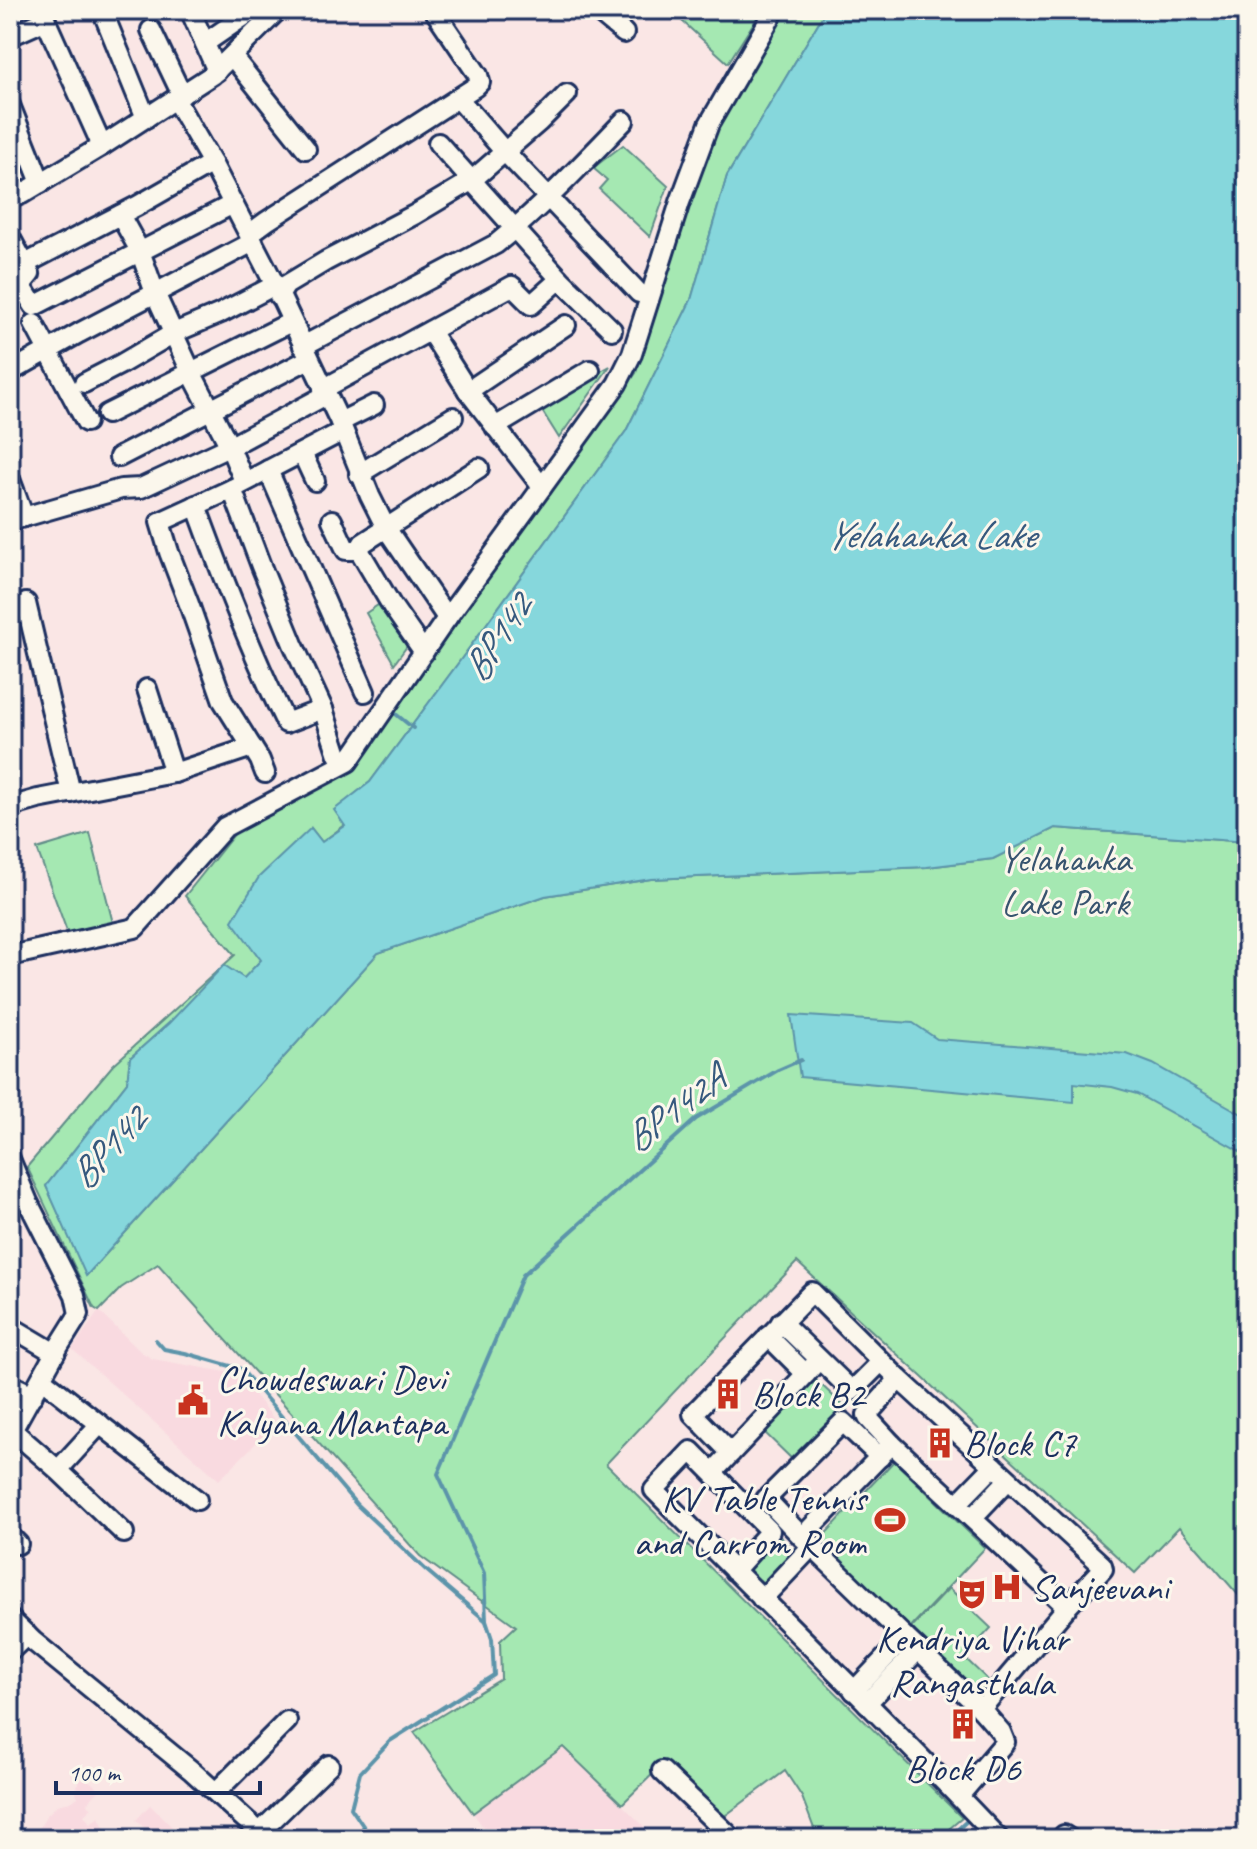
<svg xmlns="http://www.w3.org/2000/svg" width="1257" height="1849" viewBox="0 0 1257 1849" font-family="Caveat,sans-serif">
	<rect width="100%" height="100%" fill="#fae6e5"/>
	<filter id="ink" filterUnits="userSpaceOnUse"><feTurbulence type="fractalNoise" baseFrequency=".0125" numOctaves="2"/><feDisplacementMap in="SourceGraphic" scale="16" xChannelSelector="R" yChannelSelector="G"/><feConvolveMatrix kernelMatrix="1 2 1 2 8 2 1 2 1" color-interpolation-filters="sRGB"/></filter>
	<g filter="url(#ink)">
		<g fill="#f9dae0">
			<polygon points="99,1311 141,1352 153,1359 237,1374 279,1425 263,1436 219,1480 72,1349"/>
			<polygon points="563,1747 657,1839 492,1839 473,1813"/>
			<polygon points="87,1779 100,1790 87,1803 92,1808 84,1815 90,1823 99,1817 105,1829 102,1834 89,1839 39,1839 37,1833 46,1816 57,1805 71,1802 78,1797 75,1790 80,1780"/>
			<polygon points="150,1805 184,1839 156,1839 136,1820"/>
		</g>
		<g fill="#a5e8b2" stroke="#608c88" stroke-width="2">
			<polygon points="670,10 756,10 760,13 728,63"/>
			<polygon points="786,10 826,10 727,176 691,300 626,431 459,662 370,782 335,810 345,825 322,842 311,828 261,960 244,978 169,1023 130,1058 127,1082 46,1186 87,1275 378,953 545,896 651,879 927,867 993,859 1055,828 1247,842 1247,1605 1179,1527 1135,1573 797,1262 606,1464 962,1818 937,1839 818,1839 802,1797 785,1771 718,1821 661,1766 622,1804 563,1747 473,1813 414,1732 501,1679 500,1641 516,1626 420,1556 158,1264 121,1288 99,1311 94,1308 27,1167 113,1065 235,955 185,896 236,832 355,765 636,373 707,148"/>
			<polygon points="623,145 668,186 650,237 599,189 607,180 593,168"/>
			<polygon points="610,366 559,438 539,406"/>
			<polygon points="384,601 410,642 394,664 366,613"/>
			<polygon points="90,833 113,923 69,937 37,849"/>
			<polygon points="814,1378 847,1409 795,1462 763,1431"/>
			<polygon points="894,1461 985,1548 905,1633 814,1546"/>
			<polygon points="777,1534 796,1551 761,1589 743,1572"/>
			<polygon points="949,1588 991,1628 964,1657 991,1683 978,1696 909,1630"/>
		</g>
		<g fill="#86d7dc" stroke="#5b94aa" stroke-width="2">
			<polygon points="826,10 1247,10 1247,842 1055,828 993,859 927,867 651,879 545,896 378,953 86,1276 46,1186 127,1082 130,1058 169,1023 224,965 244,978 261,960 232,921 259,877 311,828 322,842 345,826 334,810 370,782 459,662 626,431 691,300 727,176"/>
			<polygon points="791,1015 913,1023 937,1039 1127,1054 1153,1064 1247,1117 1247,1155 1137,1094 1112,1087 1074,1083 1074,1102 800,1077"/>
		</g>
		<g fill="none" stroke-linecap="round" stroke-linejoin="round">
			<g stroke="#5b94aa" stroke-width="4">
				<polyline points="392,711 413,728"/>
				<polyline points="156,1340 164,1349 185,1353 241,1369 357,1505 426,1570 486,1621 492,1639 494,1675 390,1741 360,1773 351,1808 372,1839"/>
				<polyline points="486,1621 484,1573 438,1474 523,1275 696,1119 778,1070 801,1060"/>
				<polyline points="947,1839 968,1820"/>
			</g>
			<g stroke="#1b2f5e" stroke-width="24">
				<g id="minor">
					<polyline points="41,10 102,146"/>
					<polyline points="102,10 146,118"/>
					<polyline points="190,10 217,71"/>
					<polyline points="596,10 624,33"/>
					<polyline points="151,30 182,95"/>
					<polyline points="10,36 46,20"/>
					<polyline points="205,43 253,10"/>
					<polyline points="232,56 306,149"/>
					<polyline points="458,98 505,152 639,293"/>
					<polyline points="175,99 212,163 275,285 340,422 370,496 386,528 447,618"/>
					<polyline points="10,105 41,183"/>
					<polyline points="438,143 560,279 612,330"/>
					<polyline points="10,199 22,194 102,146 212,75 278,10"/>
					<polyline points="120,215 140,251 155,293 191,372 229,445 244,481"/>
					<polyline points="10,237 30,274 21,285 34,306 233,204"/>
					<polyline points="250,237 256,229 267,221 475,87 480,82 478,75 434,10"/>
					<polyline points="25,264 137,206 212,163"/>
					<polyline points="279,296 286,285 326,261 414,215 471,181 539,122 567,94"/>
					<polyline points="34,324 86,422"/>
					<polyline points="430,331 468,391 542,487"/>
					<path d="M303,346L496,244C542,207 583,163 624,121"/>
					<polyline points="10,372 79,333 253,242"/>
					<polyline points="84,383 121,364 174,333 221,313 275,285"/>
					<polyline points="323,389 512,286 531,305 560,279"/>
					<polyline points="468,391 566,325"/>
					<polyline points="107,414 291,322"/>
					<polyline points="340,422 374,405"/>
					<polyline points="495,427 590,370"/>
					<polyline points="302,453 315,481"/>
					<polyline points="119,457 309,359"/>
					<polyline points="268,470 365,692"/>
					<polyline points="359,474 453,417"/>
					<polyline points="10,479 24,517"/>
					<polyline points="232,489 261,566 293,644 323,709 338,755"/>
					<path d="M196,505C223,579 251,652 286,723L323,709"/>
					<polyline points="332,520 346,550 359,550 363,543 479,468"/>
					<polyline points="10,521 121,489 141,488 233,445 326,395"/>
					<polyline points="359,550 392,606 424,652"/>
					<polyline points="26,603 71,793"/>
					<polyline points="147,689 174,773"/>
					<polyline points="265,773 260,760 223,701 189,604 169,552 160,522 232,489 343,431"/>
					<polyline points="10,807 38,799 174,773 252,747"/>
					<polyline points="10,956 135,928 225,827 348,762 447,618 617,384 632,354 680,202 709,124 775,10"/>
					<polyline points="10,1159 28,1202 75,1295 79,1314 59,1346 10,1434"/>
					<polyline points="781,1322 852,1391 881,1362"/>
					<polyline points="13,1328 55,1353"/>
					<polyline points="768,1336 806,1374 814,1365"/>
					<polyline points="42,1379 197,1500"/>
					<polyline points="10,1384 33,1395"/>
					<polyline points="12,1430 58,1470 100,1424"/>
					<polyline points="892,1444 868,1418 867,1415 899,1379"/>
					<polyline points="731,1453 806,1374"/>
					<polyline points="58,1470 124,1533"/>
					<polyline points="713,1472 731,1453 693,1414 812,1292 899,1379 1102,1565 1103,1569 1067,1607 892,1444 802,1537"/>
					<polyline points="957,1504 994,1466"/>
					<polyline points="972,1518 1008,1480"/>
					<polyline points="10,1536 18,1544"/>
					<path d="M734,1571L770,1531L691,1451L654,1490C769,1606 887,1720 999,1839"/>
					<polyline points="762,1599 812,1546"/>
					<polyline points="10,1619 33,1641 192,1771 267,1839"/>
					<polyline points="905,1637 981,1709"/>
					<polyline points="10,1651 27,1635"/>
					<polyline points="854,1691 905,1637 802,1537 766,1499 843,1422 880,1457"/>
					<polyline points="867,1703 918,1650"/>
					<polyline points="662,1771 733,1839"/>
					<polyline points="216,1792 287,1721"/>
					<polyline points="959,1796 1005,1742 1001,1732 981,1709 1067,1607"/>
					<polyline points="260,1832 329,1765"/>
					<polyline points="1064,1835 1070,1839"/>
				</g>
			</g>
			<use href="#minor" stroke="#fbf7ec" stroke-width="18"/>
		</g>
	</g>
	<defs>
		<g id="building-bare" transform="scale(2.4)"><path d="M-4-6H4V6H1V3H-1V6H-4ZM-2.5-4.3h1.7v1.8h-1.7ZM.8-4.3h1.7v1.8H.8ZM-2.5-1h1.7V.8h-1.7ZM.8-1h1.7V.8H.8Z" fill="#c8321e" stroke="#fbf7ec" stroke-width="2.5" paint-order="stroke"/></g>
		<g id="civic-bare" transform="scale(2.4)"><path d="M-.6-6.5H3V-4.5H.6V-3L4-1V1h2V6H-6V1h2V-1L-.6-3ZM-1.2 2.5V6h2.4V2.5Z" fill="#c8321e" stroke="#fbf7ec" stroke-width="2.5" paint-order="stroke"/></g>
		<g id="stadium-bare" transform="scale(2.4)"><path d="M0-5a6.5 5 0 1 0 0 10a6.5 5 0 1 0 0-10ZM-3.5-1.8h7v3.6h-7Z" fill="#c8321e" stroke="#fbf7ec" stroke-width="2.5" paint-order="stroke"/></g>
		<g id="hospital-bare" transform="scale(2.4)"><path d="M-5-5h3v3.5h4V-5h3V5h-3V1.5h-4V5h-3Z" fill="#c8321e" stroke="#fbf7ec" stroke-width="2.5" paint-order="stroke"/></g>
		<g id="theatre-bare" transform="scale(2.4)"><path d="M-5-5.5Q0-4 5-5.5V0Q5 5 0 6Q-5 5-5 0ZM-3.3-2.5H-1v1.5H-3.3ZM1-2.5H3.3v1.5H1ZM-2.8 1Q0 5.5 2.8 1Z" fill="#c8321e" stroke="#fbf7ec" stroke-width="2.5" paint-order="stroke"/></g>
	</defs>
	<g fill-rule="evenodd">
		<use href="#building-bare" x="728" y="1394"/>
		<use href="#civic-bare" x="193" y="1400"/>
		<use href="#building-bare" x="940" y="1443"/>
		<use href="#stadium-bare" x="890" y="1520"/>
		<use href="#hospital-bare" x="1007" y="1587"/>
		<use href="#theatre-bare" x="972" y="1594"/>
		<use href="#building-bare" x="963" y="1724"/>
	</g>
	<g text-anchor="middle" dominant-baseline="central" stroke-width="6" stroke-linejoin="round" paint-order="stroke">
		<g font-size="38" fill="#37546f" stroke="#fbf7ec">
			<text x="1065" y="858">Yelahanka<tspan x="1065" dy="44">Lake Park</tspan></text>
		</g>
		<g font-size="38" fill="#1b2f5e" stroke="#fbf7ec" text-anchor="start">
			<text x="217" y="1378">Chowdeswari Devi<tspan x="217" dy="44">Kalyana Mantapa</tspan></text>
			<text x="752" y="1394">Block B2</text>
			<text x="964" y="1443">Block C7</text>
			<text x="866" y="1498" text-anchor="end">KV Table Tennis<tspan x="866" dy="44">and Carrom Room</tspan></text>
			<text x="1031" y="1587">Sanjeevani</text>
			<text x="972" y="1638" text-anchor="middle">Kendriya Vihar<tspan x="972" dy="44">Rangasthala</tspan></text>
			<text x="963" y="1768" text-anchor="middle">Block D6</text>
		</g>
		<g font-size="40" font-style="italic" fill="#36597e" stroke="#fbf7ec">
			<text x="930" y="535">Yelahanka Lake</text>
			<text transform="translate(497 638) rotate(-57)">BP142</text>
			<text transform="translate(674 1109) rotate(-37)">BP142A</text>
			<text transform="translate(108 1148) rotate(-48)">BP142</text>
		</g>
	</g>
	<rect width="1257" height="1849" fill="none" stroke="#fbf7ec" stroke-width="40"/>
	<rect x="20" y="20" width="1217" height="1809" fill="none" stroke="#1b2f5e" stroke-width="3" filter="url(#ink)"/>
	<path d="M56 1781v12h204v-12" fill="none" stroke="#1b2f5e" stroke-width="4"/>
	<text x="68" y="1781" font-size="24" fill="#1b2f5e" stroke="#fbf7ec" stroke-width="6" paint-order="stroke">100 m</text>
</svg>
